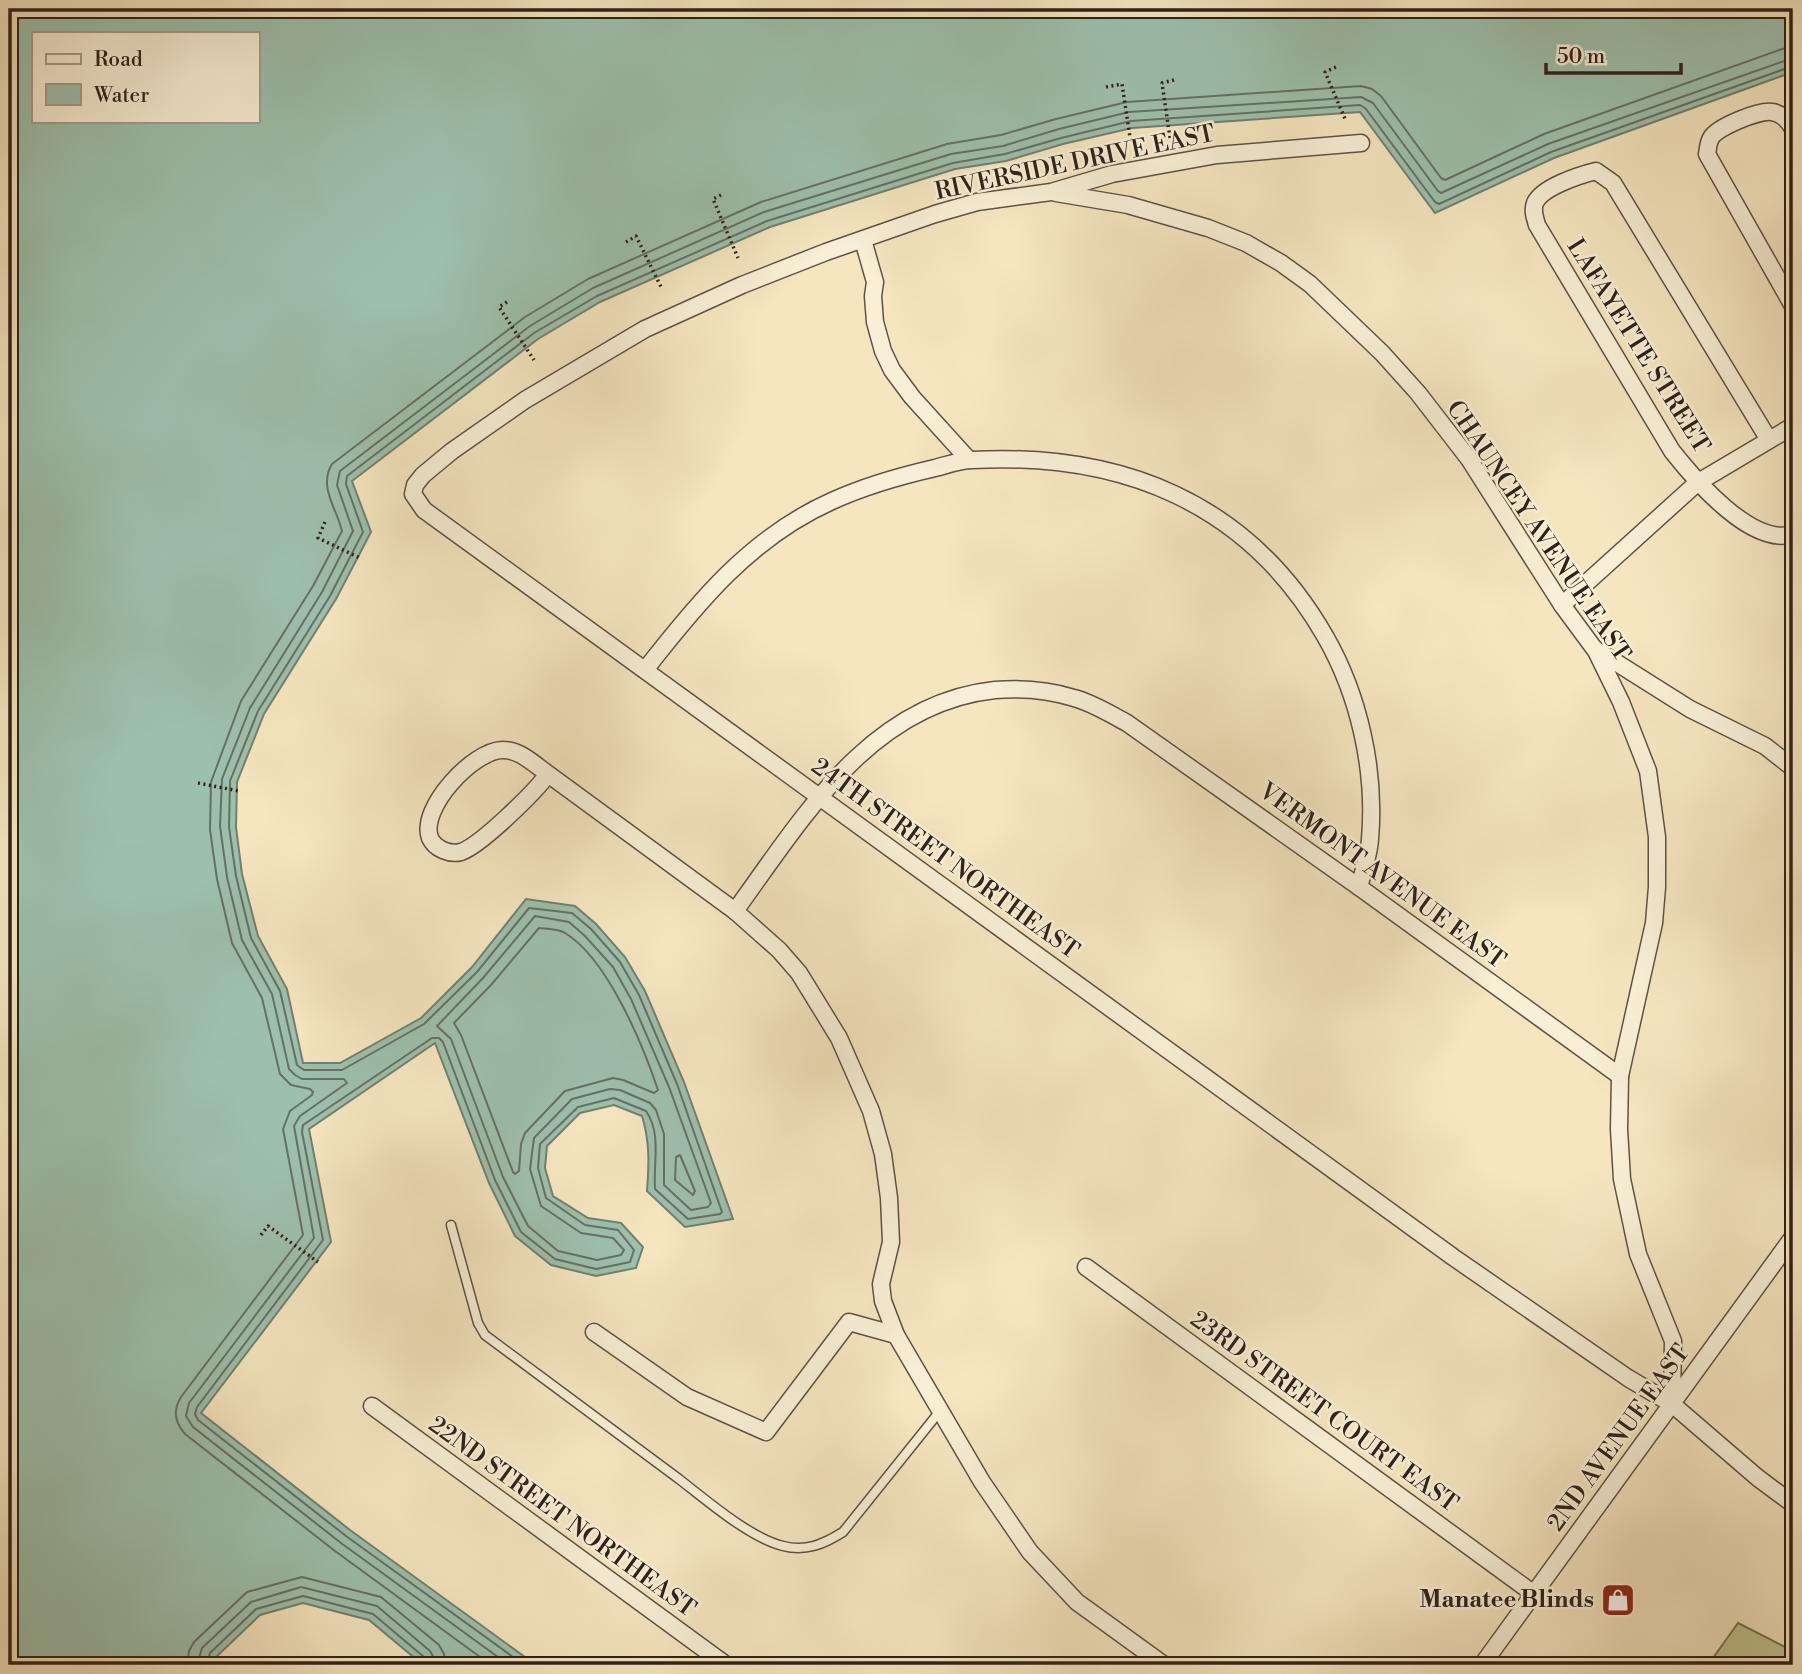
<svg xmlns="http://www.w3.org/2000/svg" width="1802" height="1674" viewBox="0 0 1802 1674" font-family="'Libre Bodoni',serif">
	<rect width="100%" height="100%" fill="#f5e6c0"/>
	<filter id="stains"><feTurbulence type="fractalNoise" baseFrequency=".00286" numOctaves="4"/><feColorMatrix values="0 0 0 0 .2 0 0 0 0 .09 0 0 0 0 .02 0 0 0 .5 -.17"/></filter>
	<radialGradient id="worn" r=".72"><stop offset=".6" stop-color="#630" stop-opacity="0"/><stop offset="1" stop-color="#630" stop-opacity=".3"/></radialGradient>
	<polygon fill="#c1c38e" stroke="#787254" stroke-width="2" points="1738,1623 1793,1651 1793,1665 1708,1665"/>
	<path fill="#9dc0ad" stroke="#718072" stroke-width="2" fill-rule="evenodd" d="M9,9H1793V72L1554,158L1435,213L1360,112L1132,128L1063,144L1006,161L955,169L770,227L600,302L538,339L352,481L371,532L336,599L264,714L237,782L236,827L242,874L258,936L287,989L303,1063H340L421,1018L472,967L526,899L575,906L596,924L625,957L645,991L684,1082L733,1219L685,1227L647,1191C649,1164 650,1142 642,1116L614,1105L580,1113L547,1146L545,1168L553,1196L588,1218L621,1223L643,1247L636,1268L596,1276L551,1265L515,1236L489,1183L435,1043L309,1129L331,1242L201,1413L350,1530L536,1665H423L369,1620L303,1603L260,1615L215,1658L212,1665H9ZM33,33H257V121H33Z"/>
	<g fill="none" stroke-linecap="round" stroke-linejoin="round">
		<g stroke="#667064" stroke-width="2">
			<polygon points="535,916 569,922 585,936 613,967 631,999 669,1087 711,1203 708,1207 691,1210 664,1185 664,1134 656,1110 650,1103 620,1090 610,1089 572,1099 534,1138 530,1169 541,1206 581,1233 613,1238 624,1250 621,1255 597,1260 558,1251 528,1226 503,1177 451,1039 437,1026 483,978"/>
			<path d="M539,928C547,929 559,929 565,933C607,958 643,1045 658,1090L654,1093L623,1080L613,1078L565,1091L525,1133L521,1144L519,1171L515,1174L513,1172L461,1035L454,1023L491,985Z"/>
			<polygon points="680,1155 695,1191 693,1195 675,1180 676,1157"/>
			<polyline points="187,1665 189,1651 194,1642 247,1592 302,1577 381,1597 439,1645 444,1654 446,1665"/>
			<polyline points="197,1665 202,1648 251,1602 301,1587 377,1606 430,1651 434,1658 435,1665"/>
			<polyline points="206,1665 210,1653 256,1609 303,1596 373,1614 424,1657 426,1665"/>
			<path d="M491,1665L335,1551L185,1434C175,1423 173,1410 181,1397L303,1235L283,1129L290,1111L312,1095L313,1092L310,1089L291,1085L280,1074L262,998L232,943L217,879L210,830L211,782L241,701L313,586L342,531C337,509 318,487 332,464L525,317L588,279L761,202L947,144L1001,135L1056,119L1127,102L1361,86L1372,89L1381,96L1441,178L1445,180L1544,134L1782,49L1793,47"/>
			<polyline points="509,1665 341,1543 193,1427 186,1416 189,1403 314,1238 294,1126 300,1116 347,1083 344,1079 302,1079 295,1075 289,1069 272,994 242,940 227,877 220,826 222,779 250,708 322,592 353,531 337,485 340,471 530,326 593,288 764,212 951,154 1003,146 1059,129 1129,112 1361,97 1373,103 1438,191 1441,193 1548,144 1793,58"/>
			<path d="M524,1665L346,1536L198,1420L195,1414L197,1407L323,1240L302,1132L303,1125L432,1038H439L443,1042L495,1180L521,1232L555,1259L596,1269L630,1262L634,1250L618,1230L585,1225L546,1198L538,1168L540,1144L578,1107L614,1098L646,1111C662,1134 653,1163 655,1189L688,1219L720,1214L722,1212L677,1084L639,995L620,962L591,929L572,913L529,908L477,972L424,1024L342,1070H304L297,1065L280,991L251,938L236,876L229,827L230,781L258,711L330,596L363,532L346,484L347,476L534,333L597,296L767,221L953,163L1005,154L1061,138L1131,121L1360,105L1366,109L1435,202L1439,204L1551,152L1793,66"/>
		</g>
		<g stroke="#605244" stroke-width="11">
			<path id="service" d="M451,1225L478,1323L485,1335C550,1383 614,1431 679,1479C706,1500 750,1538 783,1546C806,1552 824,1544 843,1532L940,1411"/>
		</g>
		<g stroke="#605244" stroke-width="19">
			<g id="minor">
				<path d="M1793,129C1789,121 1781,113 1772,112C1759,110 1717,127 1711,138C1708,143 1708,149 1707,154L1793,306"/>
				<polyline points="1361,143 1217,155 1112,174 1051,192 977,202 935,214 826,252 742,285 645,329 525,400 452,451 423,475 415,485 413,494 424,510 1453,1257 1628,1378 1672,1404 1758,1478 1793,1504"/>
				<polyline points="1056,193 1128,205 1208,228 1246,243 1281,263 1310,284 1382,353 1418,393 1469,459 1562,605 1596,651 1621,702 1648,771 1657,837 1657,887 1654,923 1620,1076"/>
				<polyline points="863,240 875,282 873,296 875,322 883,351 892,370 912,397 969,460"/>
				<path d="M1769,440L1613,183L1596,171C1580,175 1542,187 1535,203C1532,211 1535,218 1537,225L1672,451C1695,480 1752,547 1793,534"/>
				<polyline points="1562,605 1697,483 1793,426"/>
				<polyline points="1598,651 1690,709 1765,746 1793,768"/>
				<path d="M645,670C698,602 751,537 832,501C865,486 900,476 935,468C947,465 960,460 972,460C1121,452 1248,502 1325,636C1359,695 1376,770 1370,839C1369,855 1363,872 1359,887"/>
				<path d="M548,774C535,792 481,845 461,852C450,855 435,849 430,838C419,808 473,751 502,750C519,749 534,764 548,774L735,911L779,950L799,973L839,1038L871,1111L883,1154L889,1198L891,1242L881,1284L883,1301L896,1335L982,1482L1030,1552L1077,1602L1164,1665"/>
				<path d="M735,911C802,819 870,703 995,690C1021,688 1049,690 1074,698C1093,703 1110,714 1127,723L1359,887L1620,1076L1619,1129L1622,1179L1638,1254L1673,1341L1672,1404"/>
				<polyline points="1086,1267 1534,1594"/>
				<polyline points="594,1332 687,1397 766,1432 849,1322 896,1335"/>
				<polyline points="372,1406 726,1665"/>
				<polyline points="1482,1665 1793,1237"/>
			</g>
		</g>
		<g stroke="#2f211a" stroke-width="3.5" stroke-dasharray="2 3.5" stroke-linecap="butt">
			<polyline points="1336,67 1325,72 1346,121"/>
			<polyline points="1106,87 1122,84 1131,144"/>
			<polyline points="1170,138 1162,83 1174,80"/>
			<polyline points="721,195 713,199 738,258"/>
			<polyline points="626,242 636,236 662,289"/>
			<polyline points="507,302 499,307 534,360"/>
			<polyline points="325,522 318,538 360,558"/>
			<polyline points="198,783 239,791"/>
			<polyline points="261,1235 268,1226 318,1262"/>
		</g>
		<use href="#service" stroke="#f8efd6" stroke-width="8"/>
		<use href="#minor" stroke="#f8efd6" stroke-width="16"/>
	</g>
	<defs>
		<g id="shop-square" transform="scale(1.75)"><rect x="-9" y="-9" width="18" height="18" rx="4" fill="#8f2418" stroke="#f8efd6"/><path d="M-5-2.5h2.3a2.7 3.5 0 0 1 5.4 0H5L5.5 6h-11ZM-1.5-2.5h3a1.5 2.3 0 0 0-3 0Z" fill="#fff"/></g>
	</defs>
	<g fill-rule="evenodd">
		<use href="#shop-square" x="1618" y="1600"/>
	</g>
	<g text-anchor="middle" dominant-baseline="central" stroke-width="5" stroke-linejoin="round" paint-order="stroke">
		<g font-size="24" fill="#2f211a" stroke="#f8efd6">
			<text transform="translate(1075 163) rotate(-12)">RIVERSIDE DRIVE EAST</text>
			<text transform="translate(1638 346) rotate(58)">LAFAYETTE STREET</text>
			<text transform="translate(1538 531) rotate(56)">CHAUNCEY AVENUE EAST</text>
			<text transform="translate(945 859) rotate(36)">24TH STREET NORTHEAST</text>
			<text transform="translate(1382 876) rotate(36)">VERMONT AVENUE EAST</text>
			<text transform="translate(1324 1412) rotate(36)">23RD STREET COURT EAST</text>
			<text transform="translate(1619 1438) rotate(-54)">2ND AVENUE EAST</text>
			<text transform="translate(562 1517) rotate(36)">22ND STREET NORTHEAST</text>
		</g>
		<g font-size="24" font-weight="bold" fill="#2f211a" stroke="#f8efd6" text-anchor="end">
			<text x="1594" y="1600">Manatee Blinds</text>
		</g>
	</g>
	<rect width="1802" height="1674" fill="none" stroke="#f5e6c0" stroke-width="35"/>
	<rect x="10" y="10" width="1781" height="1653" fill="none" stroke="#2f211a" stroke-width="3.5"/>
	<rect x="18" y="18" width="1767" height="1639" fill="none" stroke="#2f211a" stroke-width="2"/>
	<rect x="32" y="32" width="228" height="91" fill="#f8efd6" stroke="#a89d8b" stroke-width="2"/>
	<rect x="46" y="54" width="35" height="10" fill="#f8efd6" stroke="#a89d8b" stroke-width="2"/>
	<text x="94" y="66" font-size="21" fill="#2f211a">Road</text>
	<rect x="46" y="84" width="35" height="21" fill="#9dc0ad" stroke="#a89d8b" stroke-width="2"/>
	<text x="94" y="102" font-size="21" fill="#2f211a">Water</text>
	<path d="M1546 63v10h135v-10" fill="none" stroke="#2f211a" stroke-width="3.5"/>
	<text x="1557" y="63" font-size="21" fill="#2f211a" stroke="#f8efd6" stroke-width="5" paint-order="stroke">50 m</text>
	<rect width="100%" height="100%" filter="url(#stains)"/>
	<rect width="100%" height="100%" fill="url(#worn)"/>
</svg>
